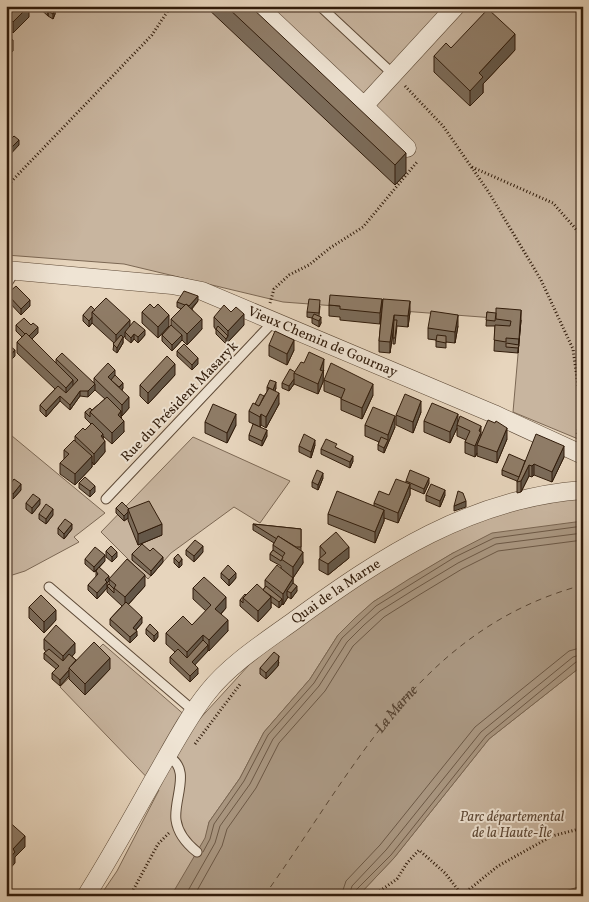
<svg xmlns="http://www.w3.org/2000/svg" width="589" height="902" viewBox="0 0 589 902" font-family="Vollkorn,serif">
	<rect width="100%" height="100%" fill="#e7d5bd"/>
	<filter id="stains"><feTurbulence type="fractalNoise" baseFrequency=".004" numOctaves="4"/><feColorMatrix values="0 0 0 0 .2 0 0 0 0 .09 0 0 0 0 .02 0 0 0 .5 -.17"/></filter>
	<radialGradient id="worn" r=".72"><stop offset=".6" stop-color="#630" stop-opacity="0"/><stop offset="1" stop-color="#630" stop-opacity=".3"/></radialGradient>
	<g fill="#c8b59f" stroke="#7c6854">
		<polygon points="6,6 583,6 583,441 513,412 521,320 283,302 124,264 6,255"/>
		<polygon points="6,431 105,513 74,537 79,542 25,571 6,577"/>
		<polygon points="193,437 290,481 260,523 234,507 171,553 148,579 101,532"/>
		<polygon points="583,490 583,522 453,553 373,602 338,635 310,679 264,732 240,778 209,822 195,896 100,896 117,871 159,790 60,687 103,644 195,724 260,653 305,613 460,519"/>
		<polygon points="583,665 583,896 358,896 394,858 489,739"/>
	</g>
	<g fill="#a99680" stroke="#796551">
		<polygon points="583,521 583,665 489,739 394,858 358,896 171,896 205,838 209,822 240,778 264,732 310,679 338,635 356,617 373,602 409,579 453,553 492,533"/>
		<polygon points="583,886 583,896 550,896 578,887"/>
	</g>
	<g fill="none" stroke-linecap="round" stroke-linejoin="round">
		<g stroke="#6c5845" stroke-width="1">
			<polyline points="203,852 210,839 214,824 244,781 268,735 314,683 342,638 376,606 455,557 494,538 583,526"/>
			<polyline points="185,896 215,843 220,826 250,784 273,739 319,686 347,642 364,625 380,611 415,589 458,563 496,544 583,533"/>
			<polyline points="194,896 222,846 227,829 256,788 279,743 325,691 353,646 369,631 384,617 419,595 462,569 498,551 583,540"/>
			<polyline points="341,896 346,881 380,845 475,727 569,651 583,647"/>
			<polyline points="349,896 352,886 386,850 481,732 573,657 583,654"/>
			<polyline points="355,896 356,890 391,855 486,736 576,662 583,660"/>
		</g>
		<path stroke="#5a4633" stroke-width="1" stroke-dasharray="6 5" stroke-linecap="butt" id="s1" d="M264,896C355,770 418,629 583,585"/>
		<g stroke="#5e4a37" stroke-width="11">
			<g id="lane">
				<polyline points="320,6 394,75"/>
				<polyline points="6,285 15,271"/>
				<polyline points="106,499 273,322"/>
				<polyline points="49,587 195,712"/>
				<path d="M167,756C193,768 173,799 176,820C178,834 187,844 197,852"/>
			</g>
		</g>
		<g stroke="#5e4a37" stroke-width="19">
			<g id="street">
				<polyline points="258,6 364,106 456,6"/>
				<polyline points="364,106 407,148"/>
				<path id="s2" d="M6,270L172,285L202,291L494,414L583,455"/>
				<path id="s3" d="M86,896C110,858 132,818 154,779C171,750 187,718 208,692C230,664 266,641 295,620C383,556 471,498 583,490"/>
			</g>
		</g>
		<g stroke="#301b0a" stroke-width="3" stroke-dasharray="1 2.5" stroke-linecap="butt">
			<polyline points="405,86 443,126 488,191 541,280 573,349 582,414 577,435"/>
			<polyline points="472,167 553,203 583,237"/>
			<polyline points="6,187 152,35 171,6"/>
			<polyline points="270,303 274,289 289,275 309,265 330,248 363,227 417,162"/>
			<polyline points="195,744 241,683"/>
			<polyline points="374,895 397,879 407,863 419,850 445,873 462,895"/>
			<polyline points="130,896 158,844 169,833"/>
			<polyline points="461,896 498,866 552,836 583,828"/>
		</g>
		<use href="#lane" stroke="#efe4d4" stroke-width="9"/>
		<use href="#street" stroke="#efe4d4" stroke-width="18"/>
	</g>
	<g fill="#7b6b59" stroke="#301b0a">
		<polygon points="6,6 29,17 13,33 6,26"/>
		<polygon points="37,6 57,6 55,8 55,14 53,19 48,16"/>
		<polygon points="205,6 250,6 406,173 395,185"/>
		<polygon points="451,48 515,50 483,84 483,93 470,106 434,72 434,56"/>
		<polygon points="7,294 30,306 21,315 7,300"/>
		<polygon points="383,299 410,312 408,327 397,326 395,344 393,344 393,332 390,353 379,352 379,341"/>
		<polygon points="198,301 192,309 202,329 187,345 182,340 172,351 162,341 162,335 171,325 171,319 181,309 177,307 177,302"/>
		<polygon points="329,305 382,310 380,324 340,320 340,317 329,316"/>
		<polygon points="320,306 319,316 321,323 319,327 312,323 312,318 307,317 307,312"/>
		<polygon points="95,310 130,326 145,335 138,343 134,339 131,343 125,338 125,336 123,338 123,343 117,353 113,350 114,343 92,323 89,327 83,321 83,315"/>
		<polygon points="142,312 169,326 158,338 142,323"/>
		<polygon points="487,312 521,320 518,353 494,351 495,326 486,326"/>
		<polygon points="214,317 244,325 226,344 216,334 216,330 214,327"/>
		<polygon points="16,325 38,333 32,339 56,363 56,359 94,383 94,378 115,375 123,388 122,390 129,408 122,416 121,415 124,432 112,444 103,436 105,452 94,465 92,462 92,467 75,485 60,474 60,463 64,459 64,450 75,441 75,436 85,430 91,424 85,418 85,412 92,410 105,399 95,390 88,397 80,396 70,410 60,401 46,417 40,411 40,405 55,389 17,353 17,342 22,337 16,331"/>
		<polygon points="458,326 455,343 446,342 446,348 436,347 436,340 428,339 428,328"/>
		<polygon points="269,345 294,350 287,365 269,356"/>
		<polygon points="177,351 198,364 192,370 177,356"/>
		<polygon points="324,370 323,372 323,382 318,394 294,384 289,391 282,388 282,383 295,372"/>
		<polygon points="175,375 148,404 140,396 140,385"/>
		<polygon points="324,380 373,395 362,419 341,410 341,398 324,391"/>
		<polygon points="267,387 276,388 275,391 279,404 266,428 261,425 260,427 267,436 262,446 249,440 249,435 258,426 249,422 249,411 255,404 264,396 267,392"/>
		<polygon points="421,412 413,433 396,425 396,415"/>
		<polygon points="424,421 458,421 481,435 507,439 497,463 477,456 477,453 475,457 465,453 465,442 466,440 457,436 457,428 450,443 424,432"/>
		<polygon points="205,422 236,425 227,443 205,433"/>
		<polygon points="365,425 395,427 384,453 378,450 378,445 379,442 365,436"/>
		<polygon points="315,445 311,458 299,452 299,446"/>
		<polygon points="337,448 353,461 350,468 321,454 321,449"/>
		<polygon points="564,457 552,482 534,475 532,477 529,476 521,492 517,493 517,481 502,475 502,470 525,461"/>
		<polygon points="323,478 318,490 312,487 312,482"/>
		<polygon points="406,481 429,483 424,494 410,488 410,495 398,523 384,518 384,521 375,543 328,524 328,514 374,506 374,503 389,495 406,482"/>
		<polygon points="79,483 95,492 90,497 79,488"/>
		<polygon points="7,488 21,490 13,499 7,494"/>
		<polygon points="426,495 445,495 440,507 426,501"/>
		<polygon points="26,503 40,504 32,514 26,509"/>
		<polygon points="116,508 129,509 162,535 138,545 128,520 128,518 124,521 116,513"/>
		<polygon points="39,514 53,515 46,524 39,519"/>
		<polygon points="253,524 301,529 301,550 303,563 293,578 293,583 297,591 291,599 288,597 283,605 282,604 279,608 271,602 271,608 258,622 240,606 240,600 246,595 263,590 265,587 265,580 281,568 281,566 270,560 270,554 273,550 273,545 274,543 253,530"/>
		<polygon points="58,528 72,529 64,539 58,534"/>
		<polygon points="320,546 349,558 328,575 319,570 319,559 320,558"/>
		<polygon points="186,550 203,552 194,562 186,555"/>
		<polygon points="106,551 117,557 112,562 106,557"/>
		<polygon points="132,554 163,562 151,576 132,560"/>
		<polygon points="174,558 182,565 179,568 174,563"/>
		<polygon points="85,559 105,561 97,570 109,581 107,583 107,588 97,599 88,590 88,585 96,577 96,571 94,572 85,564"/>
		<polygon points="221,573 236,578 229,586 221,578"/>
		<polygon points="109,579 145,586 128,605 142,623 136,630 137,636 130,643 110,625 110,619 122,606 107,592 107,586 109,584"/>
		<polygon points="193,588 226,608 221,614 228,631 194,665 198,674 190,682 170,663 170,657 175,652 166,644 166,633 192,625 206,611 193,599"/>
		<polygon points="29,607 56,620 44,633 29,618"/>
		<polygon points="146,629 158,637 154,642 146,634"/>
		<polygon points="44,639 75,653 72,656 76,660 110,669 85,695 69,679 69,676 60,686 52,679 52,673 56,669 44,659 44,653 46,652 44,649"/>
		<polygon points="279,662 278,666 266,679 260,674 260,668"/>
	</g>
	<g fill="#645748" stroke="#301b0a">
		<polygon points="29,6 29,17 13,33 13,22"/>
		<polygon points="48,6 57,6 51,13 48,11 48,16"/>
		<polygon points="55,9 55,14 53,19 53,14"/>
		<polygon points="515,34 515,50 483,84 483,93 470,106 470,91 479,73"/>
		<polygon points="13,40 13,51 6,58 6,47"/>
		<polygon points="19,140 19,145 6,159 6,153"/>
		<polygon points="406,153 406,173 395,185 395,165"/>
		<polygon points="198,296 198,301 188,312 188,307"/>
		<polygon points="382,299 382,310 380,324 380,313"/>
		<polygon points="30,300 30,306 21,315 21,309"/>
		<polygon points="410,301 410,312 408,327 408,316"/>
		<polygon points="521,310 521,320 518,353 519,339"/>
		<polygon points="244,314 244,325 226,344 226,339 228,336 228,331"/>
		<polygon points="169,315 169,326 158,338 158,327"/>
		<polygon points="394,315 394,326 390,353 390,342"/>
		<polygon points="458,315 458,326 455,343 455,332"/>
		<polygon points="92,317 92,323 89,327 89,321"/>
		<polygon points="321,317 321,323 319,327 319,321"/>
		<polygon points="202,319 202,329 187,345 187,334"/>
		<polygon points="130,320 130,331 125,332 125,336 123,338 123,343 117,353 117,348 116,345 116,335"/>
		<polygon points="38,327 38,333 28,343 28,337"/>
		<polygon points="145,330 145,335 138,343 138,337"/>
		<polygon points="134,334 134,339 131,343 131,338"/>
		<polygon points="182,335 182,340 172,351 172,345"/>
		<polygon points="294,340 294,350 287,365 287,354"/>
		<polygon points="15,350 15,356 6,365 6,360"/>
		<polygon points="198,358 198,364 192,370 192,365"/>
		<polygon points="324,359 323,382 318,394 318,384 320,370"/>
		<polygon points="175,364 175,375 148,404 148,393"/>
		<polygon points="115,370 115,381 111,385 108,377"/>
		<polygon points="294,379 294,384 289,391 289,386"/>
		<polygon points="73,380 73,390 66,398 66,388"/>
		<polygon points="276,382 276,388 273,395 273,390"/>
		<polygon points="123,383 123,388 117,396 117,390"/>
		<polygon points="95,384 95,390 88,397 88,391"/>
		<polygon points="373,384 373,395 362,419 362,408"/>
		<polygon points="80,391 80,396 70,410 70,405"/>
		<polygon points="279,393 279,404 266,428 266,417"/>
		<polygon points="60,396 60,401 46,417 46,411"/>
		<polygon points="129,397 129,408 122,416 122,405"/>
		<polygon points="421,401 421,412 413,433 413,422"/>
		<polygon points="121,411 121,422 118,415"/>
		<polygon points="236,414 236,425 227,443 227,433"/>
		<polygon points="261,414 261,425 260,427 260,417"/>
		<polygon points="458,414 458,425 457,425 457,428 450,443 450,432"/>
		<polygon points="395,416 395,427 384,453 384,448 388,440 388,435"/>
		<polygon points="124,421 124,432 112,444 112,433"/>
		<polygon points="481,426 481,437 477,445 477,453 475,457 475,446 479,431"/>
		<polygon points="507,428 507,439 497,463 497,452"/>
		<polygon points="267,430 267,436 262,446 262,441"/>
		<polygon points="103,434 103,443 105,441 105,452 94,465 94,454 101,436"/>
		<polygon points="315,440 315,445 311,458 311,452"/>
		<polygon points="564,446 564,457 552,482 552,472"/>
		<polygon points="92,456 92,467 75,485 75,474"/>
		<polygon points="353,456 353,461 350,468 350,462"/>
		<polygon points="534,464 534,475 532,477 532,466"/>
		<polygon points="529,465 529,476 521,492 521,481"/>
		<polygon points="323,473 323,478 318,490 318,485"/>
		<polygon points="10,475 10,481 6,486 6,480"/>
		<polygon points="429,478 429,483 424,494 424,489"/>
		<polygon points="21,484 21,490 13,499 13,494"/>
		<polygon points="410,484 410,495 398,523 398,513"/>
		<polygon points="95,486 95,492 90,497 90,491"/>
		<polygon points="445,490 445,495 440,507 440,501"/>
		<polygon points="40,499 40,504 32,514 32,508"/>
		<polygon points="466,501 466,507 454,511 454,506"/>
		<polygon points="53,509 53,515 46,524 46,519"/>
		<polygon points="384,510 384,521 375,543 375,532"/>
		<polygon points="128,512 128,518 124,521 124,516"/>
		<polygon points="72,524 72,529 64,539 64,534"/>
		<polygon points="162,524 162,535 138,545 138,534"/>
		<polygon points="203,546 203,552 194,562 194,556"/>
		<polygon points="349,547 349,558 328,575 328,564"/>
		<polygon points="117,552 117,557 112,562 112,557"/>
		<polygon points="303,552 303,563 293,578 293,588 287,591 287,596 288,597 283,605 283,594 293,578 293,567"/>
		<polygon points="105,555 105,561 94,572 94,567"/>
		<polygon points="163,557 163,562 151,576 151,571"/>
		<polygon points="182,559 182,565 179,568 179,563"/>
		<polygon points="236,573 236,578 229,586 229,580"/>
		<polygon points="145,575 145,586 125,608 125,597"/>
		<polygon points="109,576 109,581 107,583 107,588 97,599 97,593 105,580"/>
		<polygon points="297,586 297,591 291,599 291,593"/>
		<polygon points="226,597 226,608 215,620 215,609"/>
		<polygon points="271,597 271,608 258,622 258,611"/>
		<polygon points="282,599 282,604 279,608 279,602"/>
		<polygon points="56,610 56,620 44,633 44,622"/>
		<polygon points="142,617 142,623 133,633 133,628"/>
		<polygon points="228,620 228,631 209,651 209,640"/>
		<polygon points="137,631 137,636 130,643 130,637"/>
		<polygon points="158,632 158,637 154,642 154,636"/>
		<polygon points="203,635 203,646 187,663 187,652"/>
		<polygon points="75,643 75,653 63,667 63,656"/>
		<polygon points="208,645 208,651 192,668 192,662"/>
		<polygon points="279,656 278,666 266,679 266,673"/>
		<polygon points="110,658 110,669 85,695 85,684"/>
		<polygon points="198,668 198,674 190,682 190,676"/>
		<polygon points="69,670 69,676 60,686 60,680"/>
		<polygon points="25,836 25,847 15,857 15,863 6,873 6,862 13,849"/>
	</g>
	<g fill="#8f7c67" stroke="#301b0a">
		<polygon points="6,6 29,6 13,22 6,15"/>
		<polygon points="52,6 55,9 53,14 48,11"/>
		<polygon points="226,6 250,6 406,153 395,165"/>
		<polygon points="488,9 515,34 479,73 483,77 470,91 434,56 446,43 451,48"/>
		<polygon points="6,33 13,40 6,47"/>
		<polygon points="14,136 19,140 6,153 6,144"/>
		<polygon points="16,286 30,300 21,309 7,294"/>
		<polygon points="184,291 198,296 189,306 186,304 185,305 177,302"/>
		<polygon points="330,295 382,299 380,313 340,309 340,306 329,305"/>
		<polygon points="106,298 130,320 116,335 92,312"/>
		<polygon points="309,299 320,300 319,313 307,312"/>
		<polygon points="383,299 410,301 408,316 394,315 390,342 379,341"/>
		<polygon points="150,304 154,308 158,304 169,315 158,327 142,312"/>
		<polygon points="186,304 202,319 187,334 171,319"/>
		<polygon points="224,305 231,312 236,307 244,314 228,331 214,317"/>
		<polygon points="91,306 95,310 92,312 92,317 89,321 83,315"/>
		<polygon points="496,308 521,310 519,339 506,338 506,342 494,340 495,325 510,326 511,321 496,319"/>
		<polygon points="431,311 458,315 455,332 428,328"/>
		<polygon points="487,312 496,313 495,321 486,320"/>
		<polygon points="314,314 321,317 319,321 312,318"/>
		<polygon points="24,318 31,325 33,323 38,327 29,336 26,333 25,334 16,325"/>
		<polygon points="394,320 397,320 395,338 393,338"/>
		<polygon points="134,321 145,330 138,337 134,334 131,338 125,332"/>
		<polygon points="171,325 182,335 172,345 162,335"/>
		<polygon points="218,326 228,336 226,339 216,329"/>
		<polygon points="275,331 294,340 287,354 269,345"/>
		<polygon points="26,333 73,380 66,388 17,342"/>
		<polygon points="121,335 123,337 117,348 113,344"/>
		<polygon points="437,335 446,336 446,343 436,341"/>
		<polygon points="506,343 519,345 518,348 506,347"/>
		<polygon points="184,344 198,358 192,365 177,351"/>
		<polygon points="10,346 15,350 6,360 6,350"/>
		<polygon points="309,352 324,359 320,370 323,371 318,384 294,373 301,362 304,363"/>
		<polygon points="62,353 95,384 88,391 80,391 70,405 60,396 46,411 40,405 58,386 66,393 78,380 56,359"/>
		<polygon points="167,356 175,364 148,393 140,385"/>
		<polygon points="108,363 115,370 108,377 129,397 122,405 94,378"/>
		<polygon points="331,363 373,384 362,408 341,399 345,389 324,380"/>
		<polygon points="290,369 295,372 294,373 294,379 289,386 282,383"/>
		<polygon points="115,375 123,383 119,387 111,380"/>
		<polygon points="270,380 276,382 273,390 267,387"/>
		<polygon points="269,388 279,393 266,417 261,414 260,417 249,411 253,403 259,406"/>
		<polygon points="260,394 264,396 259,406 255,404"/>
		<polygon points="405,394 421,401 413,422 396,415"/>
		<polygon points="107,397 121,411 118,415 124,421 112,433 90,412"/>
		<polygon points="432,403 458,414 450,432 424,421"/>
		<polygon points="213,404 236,414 227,433 205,422"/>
		<polygon points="373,407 395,416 388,435 365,425"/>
		<polygon points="90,408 92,410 90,412 90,417 85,412"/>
		<polygon points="460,416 481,426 479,431 481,432 475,446 465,442 470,431 457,425"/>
		<polygon points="488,420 495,423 496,421 507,428 497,452 477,445"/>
		<polygon points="92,423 103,434 101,436 105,441 94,454 75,436 83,428 85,430"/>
		<polygon points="253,424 267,430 262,441 249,435"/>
		<polygon points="304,434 315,440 311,452 299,446"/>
		<polygon points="536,434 564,446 552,472 534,464 532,466 529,465 521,481 517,482"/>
		<polygon points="381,437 388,440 384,448 378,445"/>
		<polygon points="326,439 337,444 335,447 353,456 350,462 321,449"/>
		<polygon points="74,440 92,456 75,474 60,463 69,454 64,450"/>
		<polygon points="509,454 525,461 519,477 502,470"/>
		<polygon points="317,470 323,473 318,485 312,482"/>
		<polygon points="410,470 429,478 424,489 406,481"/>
		<polygon points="6,473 10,475 6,480"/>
		<polygon points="85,477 95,486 90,491 79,483"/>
		<polygon points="14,479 21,484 13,494 7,488"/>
		<polygon points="396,479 410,484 398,513 374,503 379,491 389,495"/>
		<polygon points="431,484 445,490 440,501 426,495"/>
		<polygon points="337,491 384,510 375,532 328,514"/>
		<polygon points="458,491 463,493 466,501 454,506"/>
		<polygon points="33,494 40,499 32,508 26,503"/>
		<polygon points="149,501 162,524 138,534 128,509"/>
		<polygon points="122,502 129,509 128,509 128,512 124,516 116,508"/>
		<polygon points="46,504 53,509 46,519 39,514"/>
		<polygon points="65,519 72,524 64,534 58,528"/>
		<polygon points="253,524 301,529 301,547 296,547 278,536 277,539"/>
		<polygon points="336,532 349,547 328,564 319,559 326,553 320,546"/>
		<polygon points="278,536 303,552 293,567 281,559 285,553 273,545"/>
		<polygon points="195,540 203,546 194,556 186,550"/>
		<polygon points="142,544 150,551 153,548 163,557 151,571 132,554"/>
		<polygon points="111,546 117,552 112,557 106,551"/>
		<polygon points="95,547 105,555 94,567 85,559"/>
		<polygon points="273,550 283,557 281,561 270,554"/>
		<polygon points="178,554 182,559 179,563 174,558"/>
		<polygon points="127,559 145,575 125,597 114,588 116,585 109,579"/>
		<polygon points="228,565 236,573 229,580 221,573"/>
		<polygon points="277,565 293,578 283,594 265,580"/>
		<polygon points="99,567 109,576 105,580 107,582 97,593 88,585 98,574 96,571"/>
		<polygon points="204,577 226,597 215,609 228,620 209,640 203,635 187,652 166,633 183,616 192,625 211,605 193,588"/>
		<polygon points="293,583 297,586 291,593 287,591"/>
		<polygon points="109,584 114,589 114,593 107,586"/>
		<polygon points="257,584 271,597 258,611 243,598"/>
		<polygon points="266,586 282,599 279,602 263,590"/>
		<polygon points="245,594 246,595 243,598 243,603 240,600"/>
		<polygon points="41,595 56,610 44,622 29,607"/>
		<polygon points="126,602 142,617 133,628 137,631 130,637 110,619"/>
		<polygon points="150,624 158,632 154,636 146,629"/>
		<polygon points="56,625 75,643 63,656 44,639"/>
		<polygon points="203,640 208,645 192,662 198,668 190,676 170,657 178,649 187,658"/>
		<polygon points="94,642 110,658 85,684 69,668"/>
		<polygon points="49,649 63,661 69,654 76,660 69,668 69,670 60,680 52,673 59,666 44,653"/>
		<polygon points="274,652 279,656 278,660 266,673 260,668"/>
		<polygon points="6,819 25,836 13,849 15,852 6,862"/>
	</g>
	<g text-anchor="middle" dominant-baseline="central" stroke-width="4" stroke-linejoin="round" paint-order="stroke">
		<g font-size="14" fill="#301b0a" stroke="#efe4d4">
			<text stroke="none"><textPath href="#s2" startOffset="328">Vieux Chemin de Gournay</textPath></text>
			<text transform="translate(180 402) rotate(-46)">Rue du Président Masaryk</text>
			<text stroke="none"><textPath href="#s3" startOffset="401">Quai de la Marne</textPath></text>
		</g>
		<g font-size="14" font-style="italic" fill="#5e4937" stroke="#efe4d4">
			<text x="512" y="817">Parc départemental<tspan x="512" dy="16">de la Haute-Île</tspan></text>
		</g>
		<g font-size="15" font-style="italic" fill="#5a4633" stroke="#efe4d4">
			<text stroke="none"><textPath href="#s1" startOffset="229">La Marne</textPath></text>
		</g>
	</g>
	<rect width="589" height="902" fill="none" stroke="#e7d5bd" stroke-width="25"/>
	<rect x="8" y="8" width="574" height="887" fill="none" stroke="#301b0a" stroke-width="2.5"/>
	<rect x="12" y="12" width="564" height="877" fill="none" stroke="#301b0a"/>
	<rect width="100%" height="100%" filter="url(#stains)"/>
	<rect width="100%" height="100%" fill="url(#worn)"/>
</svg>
